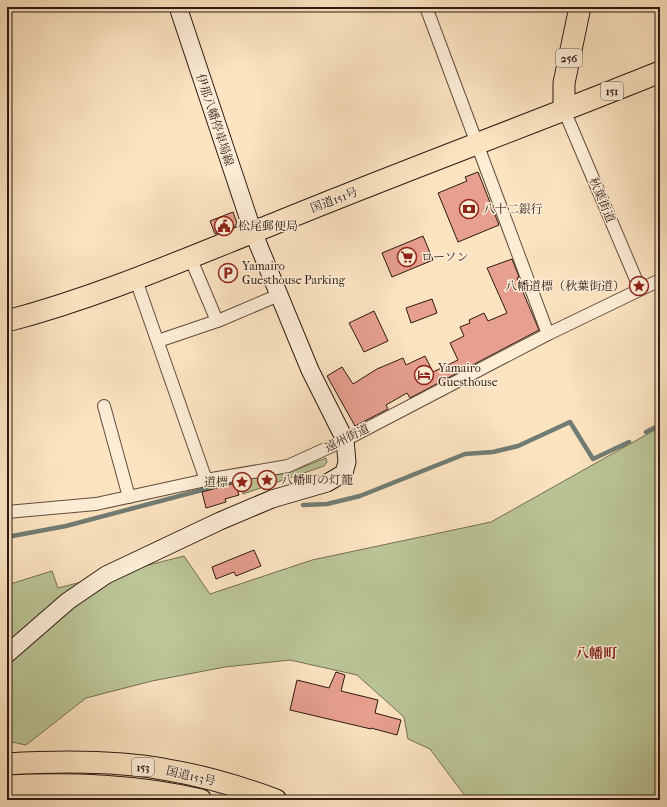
<svg xmlns="http://www.w3.org/2000/svg" width="667" height="807" viewBox="0 0 667 807" font-family="'IM FELL French Canon','Noto Serif JP',serif">
	<rect width="100%" height="100%" fill="#fce4c1"/>
	<filter id="stains"><feTurbulence type="fractalNoise" baseFrequency=".005" numOctaves="4"/><feColorMatrix values="0 0 0 0 .2 0 0 0 0 .09 0 0 0 0 .02 0 0 0 .5 -.17"/></filter>
	<radialGradient id="worn" r=".72"><stop offset=".6" stop-color="#630" stop-opacity="0"/><stop offset="1" stop-color="#630" stop-opacity=".3"/></radialGradient>
	<g fill="#bbc596" stroke="#746f54">
		<polygon points="660,427 660,800 468,800 430,749 408,739 404,717 357,675 290,660 225,667 152,681 86,698 26,745 7,741 7,585 52,571 58,588 184,556 210,594 312,560 491,522"/>
		<polygon points="326,458 327,462 324,466 243,494 239,480 288,473"/>
	</g>
	<g fill="none" stroke-linecap="round" stroke-linejoin="round">
		<g stroke="#717c73" stroke-width="4.5">
			<polyline points="646,432 660,425"/>
			<polyline points="303,505 327,504 360,496 465,454 493,452 518,446 570,422 593,459 629,442"/>
			<polyline points="7,537 66,526 236,481"/>
		</g>
	</g>
	<g fill="#e79f8f" stroke="#2d1912">
		<polygon points="478,172 499,225 458,242 438,193 467,181 465,177"/>
		<polygon points="233,212 237,223 235,226 215,234 210,221"/>
		<polygon points="423,236 433,260 392,277 382,253"/>
		<polygon points="512,259 519,277 517,278 539,330 410,398 407,393 386,405 388,409 355,426 327,376 342,367 353,384 377,369 403,358 406,365 425,356 433,372 458,360 450,343 464,336 460,327 470,323 469,320 484,313 488,321 507,313 487,268"/>
		<polygon points="432,299 437,313 411,323 406,308"/>
		<polygon points="374,311 388,341 364,352 349,323"/>
		<polygon points="235,483 239,495 225,499 226,502 206,508 202,492"/>
		<polygon points="254,550 261,566 236,576 234,572 216,579 212,567"/>
		<polygon points="336,672 345,675 341,691 378,700 375,713 401,720 397,735 371,728 371,729 290,710 297,680 329,688"/>
	</g>
	<g fill="none" stroke-linecap="round" stroke-linejoin="round">
		<g stroke="#614c3e" stroke-width="14">
			<g id="street">
				<polyline points="426,7 548,334"/>
				<polyline points="564,110 640,289"/>
				<polyline points="190,257 217,321"/>
				<polyline points="136,280 206,480"/>
				<polyline points="158,341 220,320 279,295"/>
				<polyline points="104,406 129,497"/>
				<polyline points="7,512 96,504 206,480 288,466 345,440 548,334 660,280"/>
			</g>
		</g>
		<g stroke="#2d1912" stroke-width="19">
			<polyline id="secondary" points="7,654 68,601 106,575 220,521 272,499 327,483 344,473 347,462 345,440 310,370 253,232 178,7"/>
		</g>
		<g stroke="#2d1912" stroke-width="23">
			<g id="highway">
				<polyline points="564,110 564,83 580,7"/>
				<path d="M7,321C98,297 183,260 271,225C400,172 531,124 660,72"/>
				<path d="M7,764C59,761 116,760 168,770C204,776 241,787 276,800"/>
				<path d="M7,786C73,783 136,785 201,800"/>
			</g>
		</g>
		<use href="#street" stroke="#fdedd7" stroke-width="12"/>
		<use href="#secondary" stroke="#fdedd7" stroke-width="17"/>
		<use href="#highway" stroke="#fce4c1" stroke-width="21"/>
	</g>
	<defs>
		<g id="bank-ring" transform="scale(1)"><circle r="9.5" fill="#fdedd7" stroke="#8f2418" stroke-width="1.5"/><path d="M-6-4H6V4H-6ZM0-2.3a2.3 2.3 0 1 0 0 4.6a2.3 2.3 0 1 0 0-4.6Z" fill="#8f2418"/></g>
		<g id="civic-ring" transform="scale(1)"><circle r="9.5" fill="#fdedd7" stroke="#8f2418" stroke-width="1.5"/><path d="M-.6-6.5H3V-4.5H.6V-3L4-1V1h2V6H-6V1h2V-1L-.6-3ZM-1.2 2.5V6h2.4V2.5Z" fill="#8f2418"/></g>
		<g id="supermarket-ring" transform="scale(1)"><circle r="9.5" fill="#fdedd7" stroke="#8f2418" stroke-width="1.5"/><path d="M-6-5.5h2.5l.6 2H6L4.5 2H-2.5L-4.4-4H-6ZM-1.5 3.2a1.3 1.3 0 1 0 .1 0ZM3 3.2a1.3 1.3 0 1 0 .1 0Z" fill="#8f2418"/></g>
		<g id="parking-ring" transform="scale(1)"><circle r="9.5" fill="#fdedd7" stroke="#8f2418" stroke-width="1.5"/><path d="M-3.5-5.5H1a3.5 3.5 0 0 1 0 7H-1V5.5H-3.5ZM-1-3.4V-.6H.8a1.4 1.4 0 0 0 0-2.8Z" fill="#8f2418"/></g>
		<g id="sight-ring" transform="scale(1)"><circle r="9.5" fill="#fdedd7" stroke="#8f2418" stroke-width="1.5"/><path d="M0-6L1.8-2.2L6-1.7L2.9 1.2L3.7 5.4L0 3.3L-3.7 5.4L-2.9 1.2L-6-1.7L-1.8-2.2Z" fill="#8f2418"/></g>
		<g id="hotel-ring" transform="scale(1)"><circle r="9.5" fill="#fdedd7" stroke="#8f2418" stroke-width="1.5"/><path d="M-6-4.5h1.5V1H6V5H4.5V3h-9V5H-6ZM-4 0a1.8 1.8 0 1 1 3.6 0ZM.5 0V-2.5h3Q6-2.5 6 0Z" fill="#8f2418"/></g>
	</defs>
	<g fill-rule="evenodd">
		<use href="#bank-ring" x="469" y="209"/>
		<use href="#civic-ring" x="224" y="226"/>
		<use href="#supermarket-ring" x="407" y="257"/>
		<use href="#parking-ring" x="228" y="273"/>
		<use href="#sight-ring" x="639" y="286"/>
		<use href="#hotel-ring" x="424" y="375"/>
		<use href="#sight-ring" x="267" y="480"/>
		<use href="#sight-ring" x="242" y="482"/>
	</g>
	<g text-anchor="middle" dominant-baseline="central" stroke-width="3" stroke-linejoin="round" paint-order="stroke">
		<g fill="#fdedd7" stroke="#6b594d" stroke-width="1">
			<rect x="556" y="49" width="26" height="18" rx="3"/>
			<rect x="601" y="82" width="22" height="18" rx="3"/>
			<rect x="132" y="758" width="22" height="18" rx="3"/>
		</g>
		<g font-size="11" font-weight="bold" fill="#2d1912">
			<text x="569" y="58">256</text>
			<text x="612" y="91">151</text>
			<text x="143" y="767">153</text>
		</g>
		<g font-size="12" fill="#2d1912" stroke="#fdedd7">
			<text transform="translate(215 120) rotate(72)">伊那八幡停車場線</text>
			<text transform="translate(334 200) rotate(-21)">国道151号</text>
			<text transform="translate(602 200) rotate(67)">秋葉街道</text>
			<text transform="translate(347 438) rotate(-26)">遠州街道</text>
			<text transform="translate(191 776) rotate(13)">国道153号</text>
		</g>
		<g font-size="12" fill="#2d1912" stroke="#fdedd7" text-anchor="start">
			<text x="483" y="209">八十二銀行</text>
			<text x="238" y="226">松尾郵便局</text>
			<text x="421" y="257">ローソン</text>
			<text x="242" y="266">Yamairo<tspan x="242" dy="14">Guesthouse Parking</tspan></text>
			<text x="625" y="286" text-anchor="end">八幡道標（秋葉街道）</text>
			<text x="438" y="368">Yamairo<tspan x="438" dy="14">Guesthouse</tspan></text>
			<text x="281" y="480">八幡町の灯籠</text>
			<text x="228" y="482" text-anchor="end">道標</text>
		</g>
		<g font-size="14" font-weight="bold" fill="#7a1f14" stroke="#fdedd7">
			<text x="596" y="653">八幡町</text>
		</g>
	</g>
	<rect width="667" height="807" fill="none" stroke="#fce4c1" stroke-width="24"/>
	<rect x="8" y="8" width="651" height="791" fill="none" stroke="#2d1912" stroke-width="2"/>
	<rect x="12" y="12" width="643" height="783" fill="none" stroke="#2d1912"/>
	<rect width="100%" height="100%" filter="url(#stains)"/>
	<rect width="100%" height="100%" fill="url(#worn)"/>
</svg>
